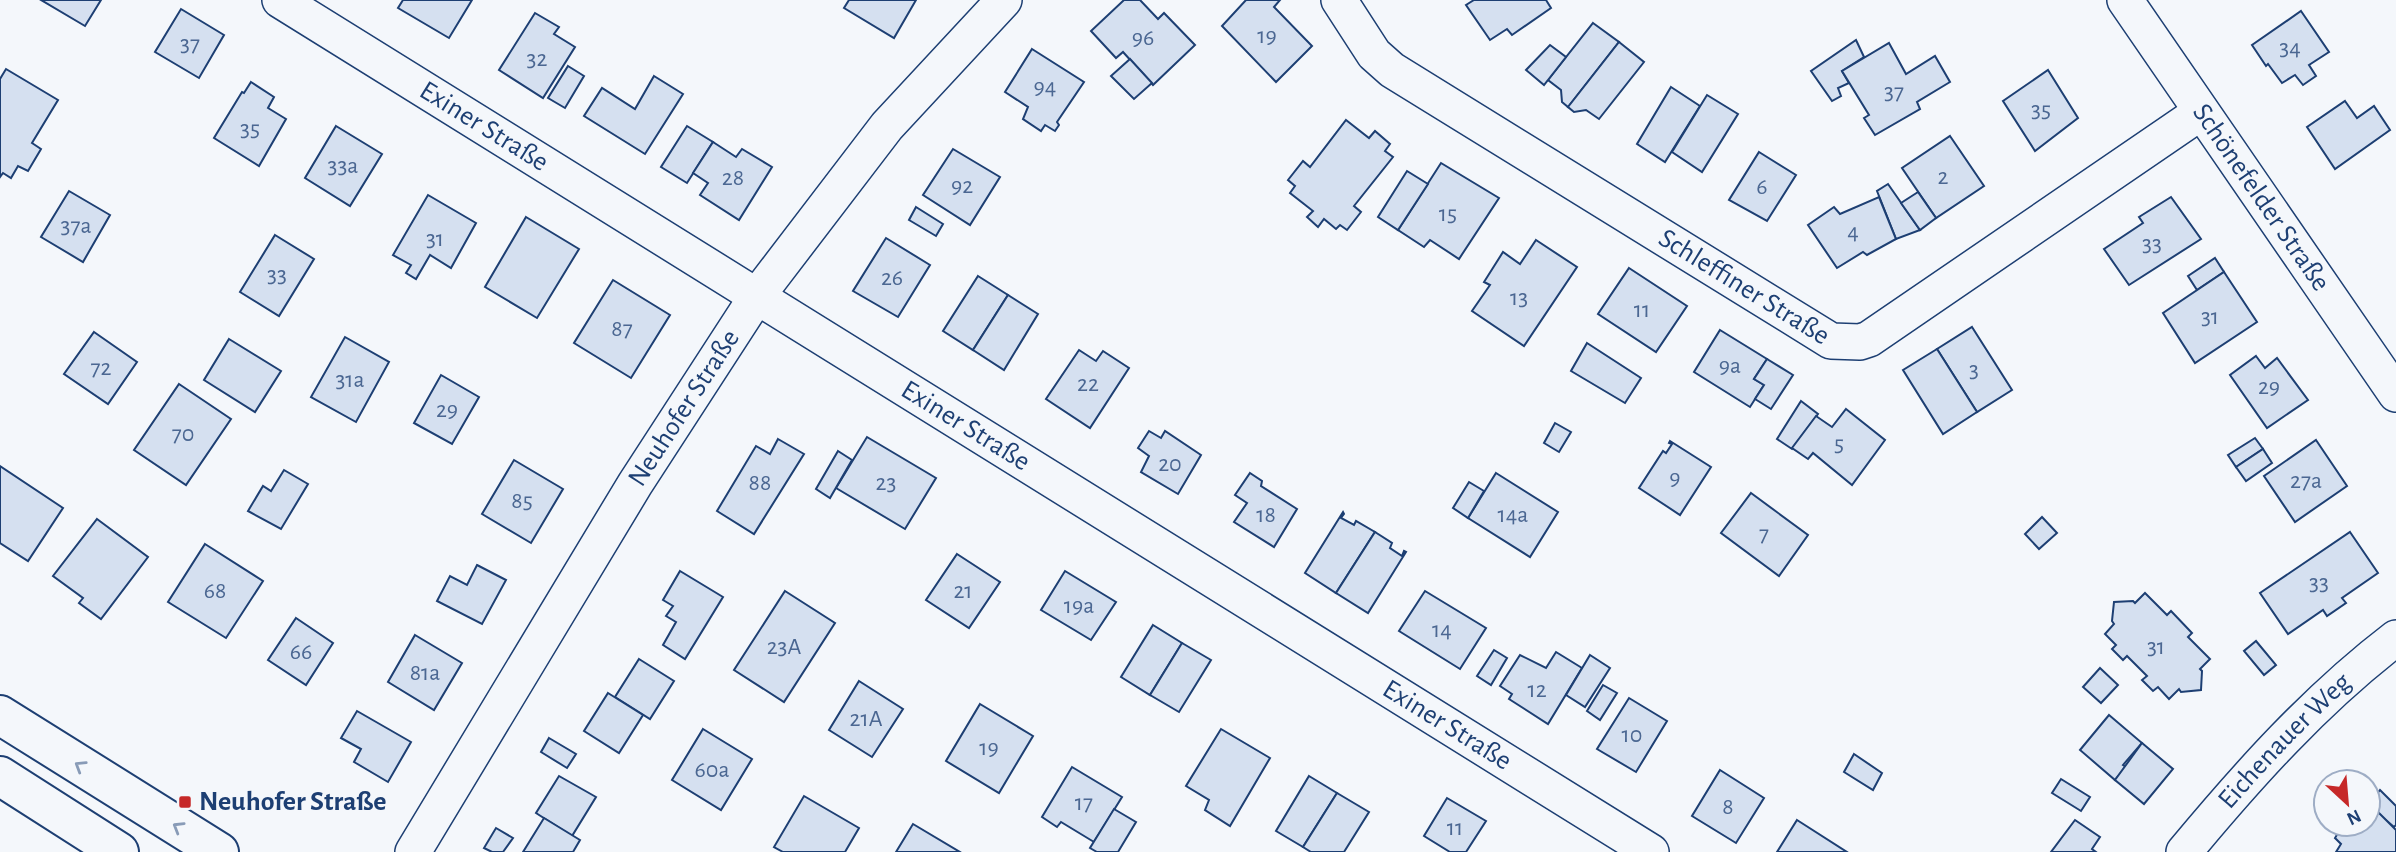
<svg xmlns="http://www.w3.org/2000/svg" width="2396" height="852" viewBox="0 0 2396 852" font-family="'Alegreya Sans',sans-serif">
	<rect width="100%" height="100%" fill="#f4f7fb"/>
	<g fill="#d5e0f0" stroke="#1d3f73" stroke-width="2">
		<polygon points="41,0 101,0 85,26"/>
		<polygon points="403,0 472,0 449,38 398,8"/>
		<polygon points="849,0 916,0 894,38 844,8"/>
		<polygon points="1124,0 1140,0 1158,19 1164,13 1195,45 1153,85 1123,52 1116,58 1091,31"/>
		<polygon points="1246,0 1280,0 1274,7 1312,46 1276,82 1222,26"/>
		<polygon points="1474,0 1546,0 1551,8 1512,35 1507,29 1490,40 1466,5"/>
		<polygon points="181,9 224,35 199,78 155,52"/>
		<polygon points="2301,11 2329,52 2309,65 2316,76 2303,85 2295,75 2282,83 2268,64 2266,66 2252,45"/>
		<polygon points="535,13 559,27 554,34 575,47 543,98 499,70"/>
		<polygon points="1593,23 1619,42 1568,107 1562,102 1561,90 1548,80"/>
		<polygon points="1856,40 1864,57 1842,71 1849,83 1838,88 1841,96 1832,101 1811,71"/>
		<polygon points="1619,42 1644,62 1599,119 1586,110 1574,112 1568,107"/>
		<polygon points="1889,43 1906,74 1935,56 1950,82 1917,102 1920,109 1875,135 1864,118 1869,115 1842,71"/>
		<polygon points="1550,45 1566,57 1544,85 1526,70"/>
		<polygon points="1032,49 1084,82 1057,122 1059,125 1055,131 1045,125 1041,131 1023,119 1028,107 1005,92"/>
		<polygon points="1130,59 1152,83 1134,99 1111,76"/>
		<polygon points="568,66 584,76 565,108 548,98"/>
		<polygon points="6,69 58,100 32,143 41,149 28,171 18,166 11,178 3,173 0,177 0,79"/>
		<polygon points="2048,70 2078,118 2035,151 2003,101"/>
		<polygon points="654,76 683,94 645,154 584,116 602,88 635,109"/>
		<polygon points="251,82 274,97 268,108 286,119 259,166 214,138 242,92 244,93"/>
		<polygon points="1671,87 1700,106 1665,162 1637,144"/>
		<polygon points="1707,95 1738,114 1702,172 1672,152"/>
		<polygon points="2345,101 2357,118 2374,106 2390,130 2335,169 2307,127"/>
		<polygon points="1346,120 1369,138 1375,131 1390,144 1385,151 1393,157 1354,206 1361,212 1347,230 1340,225 1336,229 1324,219 1318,227 1307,217 1313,211 1290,193 1295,186 1288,180 1303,161 1310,167"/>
		<polygon points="336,126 382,154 350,206 305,178"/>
		<polygon points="687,126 713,142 687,183 661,167"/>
		<polygon points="1950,136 1984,186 1936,218 1902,168"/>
		<polygon points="713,142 736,157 742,149 772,167 739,220 700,195 708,183 693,173"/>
		<polygon points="953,149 1000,177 970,225 923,195"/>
		<polygon points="1759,152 1796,175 1767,221 1729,200"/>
		<polygon points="1441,163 1499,198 1459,259 1430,240 1424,247 1398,230"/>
		<polygon points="1407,171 1428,184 1398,230 1378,217"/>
		<polygon points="1888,184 1920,230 1896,239 1877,191"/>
		<polygon points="69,191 110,215 83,262 41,237"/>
		<polygon points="1918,192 1936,218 1920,230 1901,203"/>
		<polygon points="428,195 476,223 451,268 430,255 416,279 406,273 411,265 393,255"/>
		<polygon points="1879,197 1896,239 1867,255 1863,252 1837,268 1808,225 1834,207 1840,214"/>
		<polygon points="2171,197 2201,239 2129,285 2104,249 2143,223 2139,217"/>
		<polygon points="916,207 943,224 936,236 909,220"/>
		<polygon points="526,217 579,249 537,318 485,287"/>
		<polygon points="275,235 314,259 279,316 240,292"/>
		<polygon points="886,238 930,265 898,317 853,291"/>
		<polygon points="1536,240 1577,267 1524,346 1472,311 1490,285 1484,282 1503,252 1520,264"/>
		<polygon points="2215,258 2224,272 2197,290 2188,276"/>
		<polygon points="1629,268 1687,306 1656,352 1598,314"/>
		<polygon points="2224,272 2257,322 2195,363 2163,313"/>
		<polygon points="978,276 1008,295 973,350 943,331"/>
		<polygon points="613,280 670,315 631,378 574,343"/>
		<polygon points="1008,295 1038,314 1004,370 973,350"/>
		<polygon points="1972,327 2012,390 1977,412 1937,349"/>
		<polygon points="1720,330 1767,359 1754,379 1764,385 1750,407 1694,372"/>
		<polygon points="94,332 137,362 108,404 64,374"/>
		<polygon points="345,337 389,362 356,422 311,397"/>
		<polygon points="229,339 281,371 255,412 204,380"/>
		<polygon points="1587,343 1641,378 1625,403 1571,371"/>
		<polygon points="1937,349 1977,412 1943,434 1903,370"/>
		<polygon points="1079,350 1096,361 1103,351 1129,368 1090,428 1046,399"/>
		<polygon points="2256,356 2265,368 2277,358 2308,400 2267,428 2230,375"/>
		<polygon points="1767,359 1793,375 1771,409 1755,399 1764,385 1754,379"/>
		<polygon points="441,375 479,397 452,444 414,423"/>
		<polygon points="179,384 231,419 186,485 134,450"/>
		<polygon points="1801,401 1818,414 1792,449 1777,439"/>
		<polygon points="1846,409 1885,440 1852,485 1813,453 1808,459 1792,448 1816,416 1832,427"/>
		<polygon points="1555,423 1571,432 1559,452 1544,443"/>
		<polygon points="1149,431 1161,438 1165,431 1201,455 1178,494 1141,472 1149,456 1138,448"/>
		<polygon points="867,437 936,478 905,529 836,488"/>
		<polygon points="2255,438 2263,449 2236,467 2228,455"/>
		<polygon points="778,439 804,454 754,534 717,511 756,446 770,454"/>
		<polygon points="2316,440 2347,486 2295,522 2264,476"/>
		<polygon points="1670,441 1711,467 1680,515 1639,488 1663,451 1666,453 1672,444 1669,443"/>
		<polygon points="2263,449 2272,463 2246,481 2236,467"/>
		<polygon points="838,451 852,460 830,498 816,489"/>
		<polygon points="514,460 563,489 531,543 482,514"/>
		<polygon points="0,466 63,508 28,561 0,543"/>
		<polygon points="284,470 308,484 281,529 248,511 263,486 271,491"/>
		<polygon points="1250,473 1262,481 1261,486 1297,509 1274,547 1234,522 1247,503 1235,495"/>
		<polygon points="1496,473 1558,512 1530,557 1468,518"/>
		<polygon points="1469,482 1484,491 1468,518 1453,508"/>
		<polygon points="1751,493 1808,535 1779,576 1721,533"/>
		<polygon points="1343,512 1344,514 1341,518 1354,525 1356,521 1375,532 1336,593 1305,573"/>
		<polygon points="2042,517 2057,533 2039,549 2025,534"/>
		<polygon points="97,519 148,557 101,619 79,603 83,598 53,576"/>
		<polygon points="1375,532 1392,543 1390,548 1402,556 1404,551 1406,552 1368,613 1336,593"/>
		<polygon points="2350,532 2378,573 2342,598 2346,603 2327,616 2323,610 2288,634 2260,593"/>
		<polygon points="205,544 263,581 226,638 168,602"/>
		<polygon points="957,554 1000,582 969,628 926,600"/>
		<polygon points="477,565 506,580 482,624 437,601 450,576 467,585"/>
		<polygon points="680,571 723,597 685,659 663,645 676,622 666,616 673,606 663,600"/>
		<polygon points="1065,571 1116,602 1091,640 1041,610"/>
		<polygon points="785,591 835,623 784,702 734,670"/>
		<polygon points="1425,591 1486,628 1460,669 1399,631"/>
		<polygon points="2145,593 2167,615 2171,611 2192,633 2188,637 2210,659 2200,669 2202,671 2201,690 2181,692 2179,689 2169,699 2158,687 2153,691 2142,680 2147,676 2127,656 2123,660 2112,649 2116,645 2105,634 2114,624 2112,621 2114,602 2133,601 2135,603"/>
		<polygon points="296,618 333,643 306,685 268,660"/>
		<polygon points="1153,625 1182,643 1150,695 1121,677"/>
		<polygon points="415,635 462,663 434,710 388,682"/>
		<polygon points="2256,641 2276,665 2264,675 2244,651"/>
		<polygon points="1182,643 1211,660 1179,712 1150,695"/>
		<polygon points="1494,650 1507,658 1491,685 1477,676"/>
		<polygon points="1556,652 1582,668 1548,724 1509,699 1512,694 1500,686 1520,655 1546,668"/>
		<polygon points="1590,655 1610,668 1585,707 1566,695"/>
		<polygon points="639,659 674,681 650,719 615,697"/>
		<polygon points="2100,668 2118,685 2101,703 2083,687"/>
		<polygon points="859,681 903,709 872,757 829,730"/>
		<polygon points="1603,685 1617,693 1600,720 1587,711"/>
		<polygon points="608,693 643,715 619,753 584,731"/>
		<polygon points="1629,698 1667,721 1636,772 1597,749"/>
		<polygon points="980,704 1033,736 999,793 946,761"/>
		<polygon points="357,711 411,742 388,782 354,762 361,749 341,738"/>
		<polygon points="2109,715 2142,743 2123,765 2126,767 2115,780 2080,750"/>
		<polygon points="703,729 752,759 721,810 672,780"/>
		<polygon points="1221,729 1270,758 1230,826 1205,810 1209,800 1186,786"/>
		<polygon points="549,738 576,754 567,768 541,752"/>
		<polygon points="2142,743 2173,769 2144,804 2115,780"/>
		<polygon points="1854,754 1882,773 1873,790 1844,772"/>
		<polygon points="1072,767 1122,797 1094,842 1061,822 1057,827 1042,817"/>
		<polygon points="1720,770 1764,798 1736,843 1692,816"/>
		<polygon points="559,776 596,797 572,836 536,813"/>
		<polygon points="1309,776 1337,793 1303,847 1276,831"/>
		<polygon points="2061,779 2090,797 2081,811 2052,793"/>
		<polygon points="2380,790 2396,806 2396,825 2394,827 2368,805"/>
		<polygon points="1337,793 1369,812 1344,852 1311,852 1303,847"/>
		<polygon points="804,796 859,828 845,852 783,852 774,847"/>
		<polygon points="1447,798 1486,821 1466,852 1450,852 1424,836"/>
		<polygon points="1114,809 1136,822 1118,852 1097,852 1090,848"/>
		<polygon points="2376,810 2396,830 2396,852 2336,852 2341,844 2335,838 2338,833 2335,830 2341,824 2368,824 2368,818"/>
		<polygon points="544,818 580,840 573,852 523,852"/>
		<polygon points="1797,820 1847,852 1777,852"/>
		<polygon points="2075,820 2100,837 2092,849 2096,852 2051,852"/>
		<polygon points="913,824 960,852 896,852"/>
		<polygon points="496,828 513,838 503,852 492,852 484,848"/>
	</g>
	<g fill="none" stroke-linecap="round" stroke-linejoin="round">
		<g stroke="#1d3f73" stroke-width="38">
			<g id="minor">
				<path id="s1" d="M280,0L1651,852"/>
				<path id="s2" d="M1339,0L1374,54L1392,70L1831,341L1860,342L1869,339L2201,112"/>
				<path id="s3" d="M2125,0L2396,394"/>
				<path id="s4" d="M413,852L635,484L757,296L887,126L1004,0"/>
				<path id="s5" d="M2184,852C2248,775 2316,699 2396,638"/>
			</g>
		</g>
		<g stroke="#1d3f73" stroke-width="42">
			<g id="secondary">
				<polyline points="0,715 219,852"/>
				<polyline points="0,776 119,852"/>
			</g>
		</g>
		<use href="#minor" stroke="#f4f7fb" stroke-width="35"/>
		<use href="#secondary" stroke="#f4f7fb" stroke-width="38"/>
	</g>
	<defs><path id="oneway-chevron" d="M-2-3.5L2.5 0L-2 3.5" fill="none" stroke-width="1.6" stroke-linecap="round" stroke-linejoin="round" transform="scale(1.75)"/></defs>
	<g stroke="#889bb7">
		<use href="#oneway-chevron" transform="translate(80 766) rotate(-148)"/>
		<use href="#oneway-chevron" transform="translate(178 827) rotate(-149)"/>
	</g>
	<rect fill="#c62828" stroke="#f4f7fb" stroke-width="2.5" x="178" y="795" width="14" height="14" rx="3.5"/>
	<g text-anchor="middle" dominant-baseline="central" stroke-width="5" stroke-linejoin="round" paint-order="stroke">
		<g font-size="24" fill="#4b6792">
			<text x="1267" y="36">19</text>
			<text x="1143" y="38">96</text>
			<text x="190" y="44">37</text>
			<text x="2290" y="48">34</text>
			<text x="537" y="59">32</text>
			<text x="1045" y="87">94</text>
			<text x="1894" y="92">37</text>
			<text x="2041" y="110">35</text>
			<text x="250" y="129">35</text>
			<text x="343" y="166">33a</text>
			<text x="1943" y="177">2</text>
			<text x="733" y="178">28</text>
			<text x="962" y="186">92</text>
			<text x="1762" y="187">6</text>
			<text x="1448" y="214">15</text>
			<text x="76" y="226">37a</text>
			<text x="1853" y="232">4</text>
			<text x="435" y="239">31</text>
			<text x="2152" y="244">33</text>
			<text x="277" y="275">33</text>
			<text x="892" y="278">26</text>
			<text x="1519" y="298">13</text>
			<text x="1642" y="310">11</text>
			<text x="2210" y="317">31</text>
			<text x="622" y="329">87</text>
			<text x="1730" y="366">9a</text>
			<text x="101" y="368">72</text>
			<text x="1974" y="370">3</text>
			<text x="350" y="380">31a</text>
			<text x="1088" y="384">22</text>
			<text x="2269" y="387">29</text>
			<text x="447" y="410">29</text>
			<text x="183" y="434">70</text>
			<text x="1839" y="444">5</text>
			<text x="1170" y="464">20</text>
			<text x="1675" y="478">9</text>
			<text x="2306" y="481">27a</text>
			<text x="760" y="483">88</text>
			<text x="886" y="483">23</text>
			<text x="522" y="501">85</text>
			<text x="1266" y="515">18</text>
			<text x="1513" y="515">14a</text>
			<text x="1764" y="534">7</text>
			<text x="2319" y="583">33</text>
			<text x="215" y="591">68</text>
			<text x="963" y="591">21</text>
			<text x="1079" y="606">19a</text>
			<text x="1442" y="630">14</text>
			<text x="784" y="647">23A</text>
			<text x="2156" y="647">31</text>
			<text x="301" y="652">66</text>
			<text x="425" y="673">81a</text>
			<text x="1537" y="690">12</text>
			<text x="866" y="719">21A</text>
			<text x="1632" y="735">10</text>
			<text x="989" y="748">19</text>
			<text x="712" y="770">60a</text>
			<text x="1084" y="803">17</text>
			<text x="1728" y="807">8</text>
			<text x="1455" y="828">11</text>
		</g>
		<g font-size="28" fill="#1d3f73" stroke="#f4f7fb">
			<text stroke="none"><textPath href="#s1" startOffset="240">Exiner Straße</textPath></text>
			<text stroke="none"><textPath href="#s3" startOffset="240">Schönefelder Straße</textPath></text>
			<text stroke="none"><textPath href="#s2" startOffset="502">Schleffiner Straße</textPath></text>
			<text stroke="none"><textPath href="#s4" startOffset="520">Neuhofer Straße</textPath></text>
			<text stroke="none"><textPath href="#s1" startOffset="807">Exiner Straße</textPath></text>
			<text stroke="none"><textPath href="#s1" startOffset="1374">Exiner Straße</textPath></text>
			<text stroke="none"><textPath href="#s5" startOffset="150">Eichenauer Weg</textPath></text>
		</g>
		<g font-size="28" font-weight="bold" fill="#1d3f73" stroke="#f4f7fb" text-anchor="start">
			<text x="199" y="802">Neuhofer Straße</text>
		</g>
	</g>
	<g transform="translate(2347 803) rotate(154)"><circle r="33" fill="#f4f7fb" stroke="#9eadc5" stroke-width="2"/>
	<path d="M0-5L12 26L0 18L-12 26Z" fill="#c62828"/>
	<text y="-10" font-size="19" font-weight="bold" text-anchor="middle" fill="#1d3f73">N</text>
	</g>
</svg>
